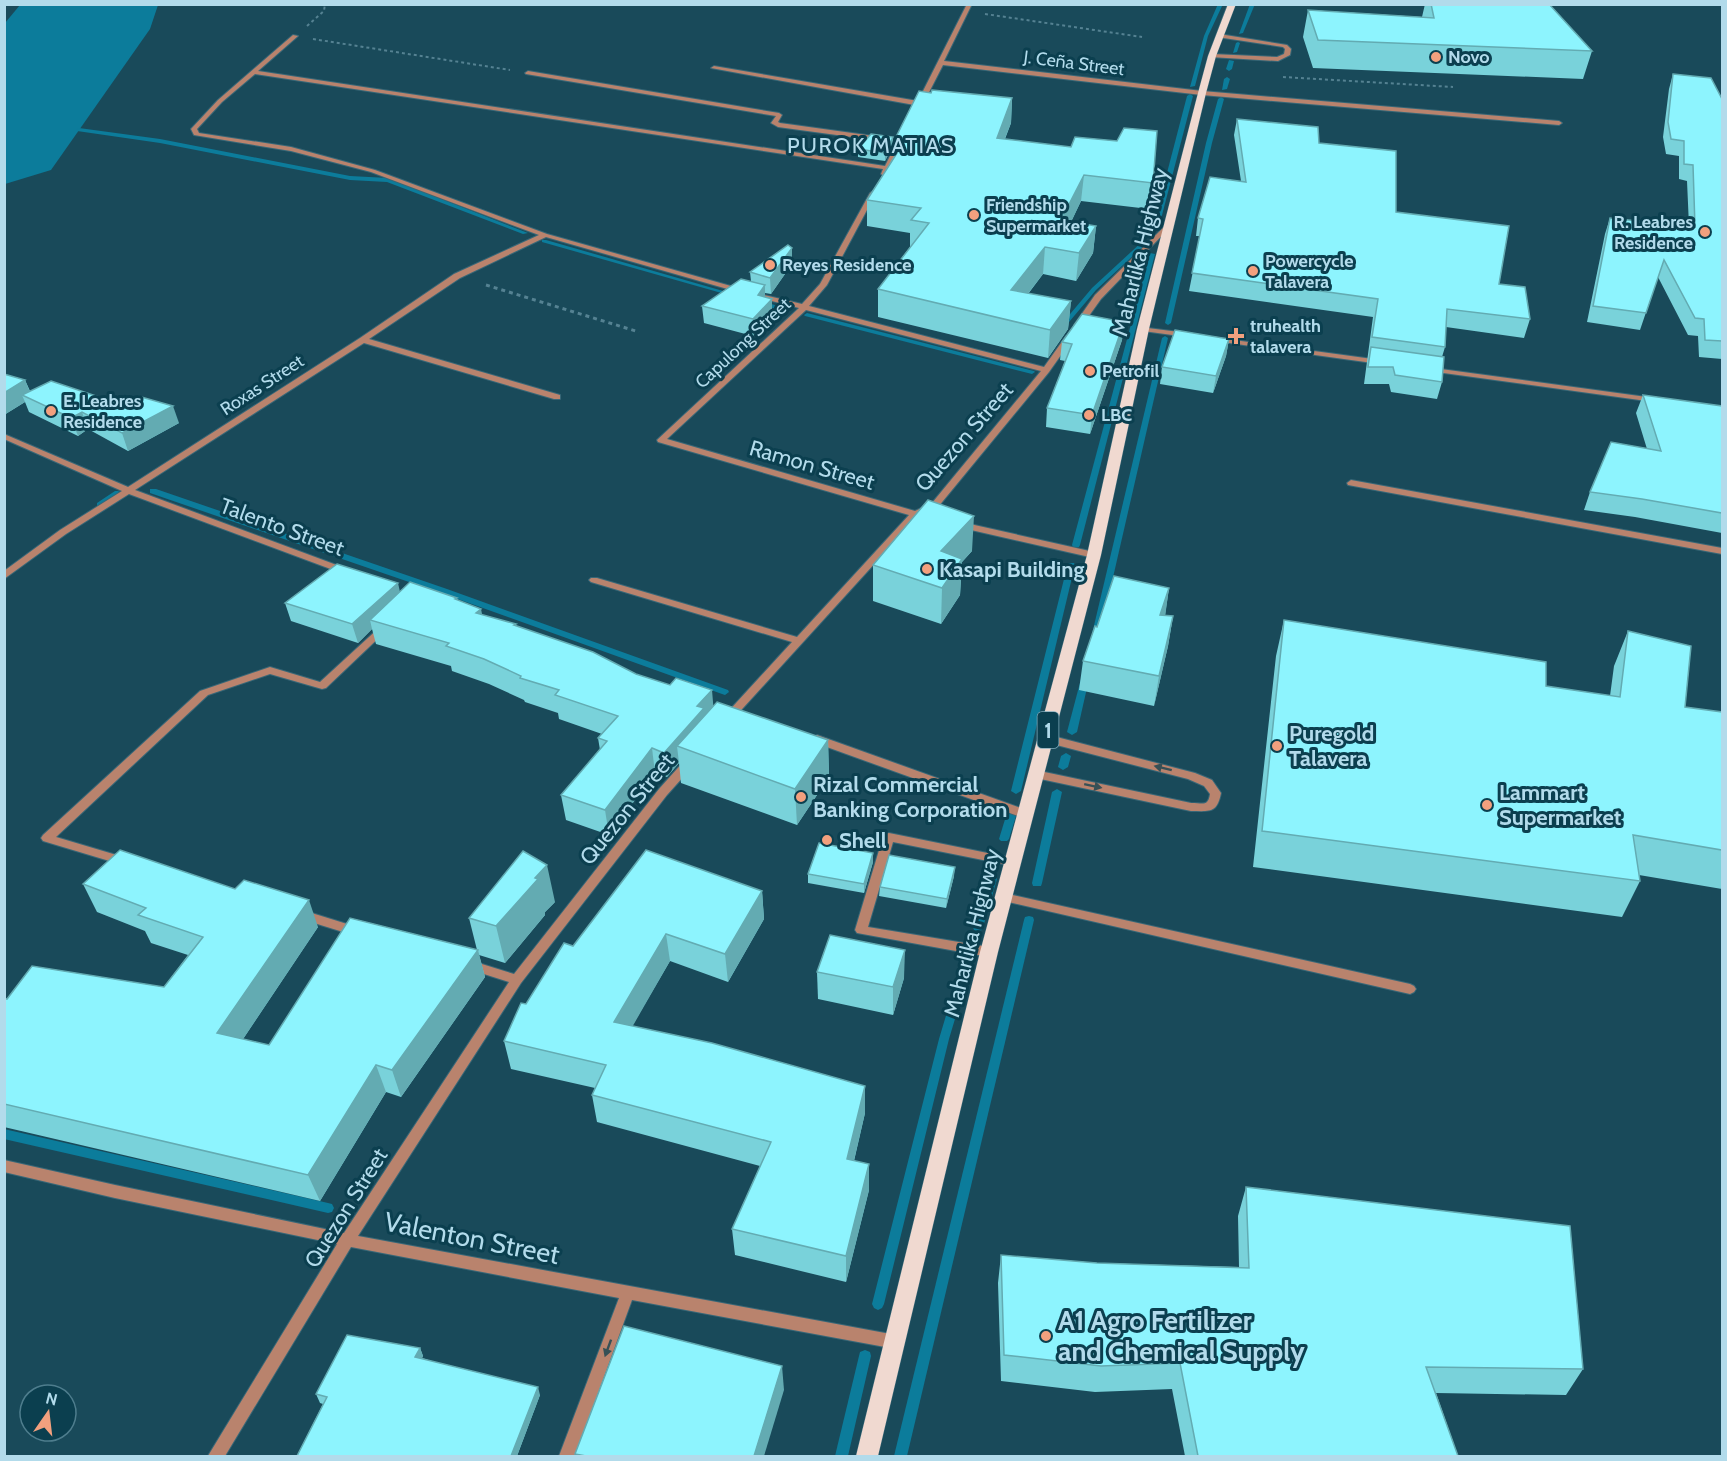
<svg xmlns="http://www.w3.org/2000/svg" width="1727" height="1461" viewBox="0 0 1727 1461" font-family="Cabin,sans-serif">
	<rect width="100%" height="100%" fill="#194a5a"/>
	<polygon fill="#0c7c9b" points="20,5 158,5 150,29 51,170 5,184 5,23"/>
	<g fill="none" stroke-linecap="round" stroke-linejoin="round">
		<g fill="#0c7c9b" fill-rule="evenodd">
			<polygon points="1218,4 1223,4 1208,36 1195,86 1190,87 1204,36"/>
			<polygon points="1250,4 1255,4 1243,33 1239,34"/>
			<polygon points="1238,42 1240,43 1237,52 1233,53 1236,43"/>
			<polygon points="1229,60 1234,61 1232,69 1229,71 1226,69"/>
			<polygon points="1227,77 1230,79 1227,89 1222,90 1224,79"/>
			<polygon points="1190,94 1193,96 1161,219 1156,220 1155,219 1187,96"/>
			<polygon points="1221,97 1224,99 1212,143 1171,323 1168,325 1165,323 1206,143 1218,99"/>
			<polygon points="79,128 160,139 350,176 388,178 528,233 523,234 387,182 350,180 160,143 77,131 76,130"/>
			<polygon points="542,240 546,240 737,295 732,296 542,242"/>
			<polygon points="1144,240 1149,241 1096,290 1064,328 1060,328 1060,326 1092,288"/>
			<polygon points="1150,253 1155,254 1080,545 1079,547 1073,547 1072,545"/>
			<polygon points="762,301 784,308 785,309 782,311 760,304 759,303"/>
			<polygon points="807,313 1034,371 1035,372 1032,374 805,316 804,315"/>
			<polygon points="1165,336 1168,338 1100,634 1096,637 1092,634 1162,338"/>
			<polygon points="150,489 156,489 447,589 728,690 729,692 725,695 722,694 441,593 150,493"/>
			<polygon points="115,491 118,491 122,493 103,507 97,507 97,503"/>
			<polygon points="1068,563 1074,563 1075,565 1021,791 1016,794 1011,791"/>
			<polygon points="1085,676 1089,679 1077,732 1072,735 1067,732 1081,679"/>
			<polygon points="1066,753 1071,756 1068,767 1063,770 1058,767 1061,756"/>
			<polygon points="1057,789 1062,792 1042,883 1041,886 1033,886 1032,883 1052,792"/>
			<polygon points="1011,813 1014,814 1016,816 1009,839 1007,841 1001,841 999,839 1006,816 1008,814"/>
			<polygon points="992,875 995,876 997,879 983,927 982,930 978,931 974,930 973,927 987,879 989,876"/>
			<polygon points="1029,916 1033,917 1034,920 907,1456 894,1456 1024,920 1025,917"/>
			<polygon points="964,968 968,969 969,972 949,1039 884,1304 882,1308 878,1310 874,1308 872,1304 939,1039 959,972 960,969"/>
			<polygon points="4,1129 328,1203 332,1204 334,1208 332,1212 328,1213 4,1139"/>
			<polygon points="865,1350 870,1352 871,1356 848,1456 835,1456 859,1356 860,1352"/>
		</g>
		<g stroke="#386777" stroke-width="2">
			<g id="minor">
				<polygon points="967,4 972,4 944,61 1202,91 1559,121 1562,123 1559,125 1202,95 943,65 923,104 920,106 711,68 714,66 918,101"/>
				<polygon points="1219,34 1287,45 1291,49 1290,55 1278,61 1210,57 1210,55 1212,54 1277,57 1284,54 1285,49 1283,47 1217,37 1216,36"/>
				<polygon points="293,35 298,36 258,71 885,166 899,138 904,139 887,174 884,176 881,174 883,169 255,74 222,102 197,129 199,133 291,147 375,170 547,234 745,290 738,292 546,237 460,278 369,339 560,395 560,399 554,399 364,343 135,490 350,570 352,572 350,574 344,574 129,494 66,534 4,579 4,571 60,530 122,491 4,439 4,434 128,487 360,338 454,274 539,235 371,172 291,151 194,135 191,129 218,100"/>
				<polygon points="528,71 779,113 782,115 778,122 780,123 881,137 884,139 881,141 778,127 771,123 776,116 526,74 525,73"/>
				<path d="M873,191L876,193L827,285L809,306L1044,367L1066,336H1072L1073,338L1049,372L938,507L923,514V517H917L733,719L729,721L724,717L725,715L792,642L591,582L589,580L591,578H597L797,637L909,515L658,442L657,440L799,308L756,297V293L802,304L820,284L870,193ZM806,310L1041,371L932,503L915,511L667,439Z"/>
				<polygon points="1168,223 1173,224 1101,299 1081,327 1075,327 1074,325 1095,295"/>
				<polygon points="1140,327 1187,333 1191,335 1187,337 1143,331 1139,329"/>
				<polygon points="1212,337 1380,360 1384,362 1380,364 1215,341 1212,341"/>
				<polygon points="1426,367 1654,398 1658,400 1654,402 1429,371 1426,371"/>
				<polygon points="1351,480 1722,548 1722,554 1348,485 1347,483"/>
				<polygon points="961,522 1094,552 1099,555 1094,558 958,527 956,525"/>
				<polygon points="384,625 389,628 387,630 326,688 322,689 270,674 208,695 56,837 130,859 132,862 130,865 126,866 43,841 41,838 43,835 200,691 270,667 320,682 381,626"/>
				<path d="M1045,734L1195,773L1212,780L1221,793C1217,814 1209,811 1191,811L1031,777L1030,774L1035,770L1191,803C1203,803 1208,807 1210,794L1204,786L1188,779L1041,741L1040,738L1041,735Z"/>
				<polygon points="817,735 1029,811 1031,814 1029,817 1021,817 813,742 812,739"/>
				<polygon points="689,759 693,760 694,763 693,766 667,795 521,983 358,1236 896,1335 901,1337 903,1342 901,1347 896,1349 632,1300 575,1456 559,1456 619,1298 351,1247 225,1456 208,1456 211,1451 337,1244 115,1198 4,1172 4,1160 115,1185 344,1233 509,982 465,968 463,965 465,962 469,960 514,974 659,789 685,760"/>
				<polygon points="889,833 1017,859 1019,862 1017,865 1013,866 893,842 868,927 989,947 993,949 995,952 993,955 989,957 857,933 855,930 883,837 885,834"/>
				<polygon points="1004,893 1410,984 1414,986 1416,989 1414,992 1410,994 1004,901 1000,900 998,897 1000,894"/>
				<polygon points="302,910 360,928 362,931 360,934 356,936 298,918 296,915 298,912"/>
			</g>
		</g>
		<g stroke="#386777" stroke-width="1">
			<polygon id="major" points="1228,4 1236,4 1216,56 1206,93 1149,329 1101,555 998,952 878,1456 856,1456 980,952 1087,555 1137,329 1198,93 1208,56"/>
		</g>
		<g stroke="#558292" stroke-width="2" stroke-dasharray="3 3" stroke-linecap="butt">
			<polyline points="985,14 1142,37"/>
			<polyline points="307,26 324,11 325,4"/>
			<polyline points="313,39 510,70"/>
			<polyline points="1283,77 1453,87"/>
		</g>
		<polyline stroke="#558292" stroke-width="3" stroke-dasharray="4 4" stroke-linecap="butt" points="486,285 639,332"/>
		<use href="#minor" fill="#b9836d" fill-rule="evenodd"/>
		<use href="#major" fill="#f0d9d0" fill-rule="evenodd"/>
	</g>
	<g fill="#79d2da">
		<polygon points="1425,4 1549,4 1592,51 1583,79 1313,68 1303,37 1308,10 1422,17"/>
		<polygon points="1673,74 1722,99 1722,359 1699,357 1698,336 1688,335 1658,277 1640,330 1587,322 1605,234 1610,218 1655,223 1656,221 1689,226 1687,181 1679,179 1679,156 1666,154 1663,137 1669,89"/>
		<polygon points="931,93 1012,98 1011,123 1005,139 1153,183 1149,209 1081,201 1071,222 1096,226 1093,253 1076,281 1043,274 1028,294 1071,301 1068,329 1048,358 878,317 878,289 910,247 910,233 867,226 867,200 895,155 896,137"/>
		<polygon points="1237,119 1319,143 1396,212 1499,284 1530,319 1524,338 1446,327 1445,347 1442,357 1442,382 1437,399 1391,392 1389,384 1364,384 1373,317 1189,291 1200,236 1196,236 1198,218 1241,181 1234,135"/>
		<polygon points="893,145 885,161 858,157 858,149"/>
		<polygon points="792,264 771,294 765,293 765,297 772,315 753,336 704,323 702,306 751,281 750,272"/>
		<polygon points="1124,322 1122,340 1090,434 1046,427 1047,408 1065,361 1060,360 1062,342"/>
		<polygon points="1229,339 1226,356 1213,393 1160,384 1162,367"/>
		<polygon points="25,380 30,391 179,423 128,451 88,429 78,436 29,412 25,402 4,415"/>
		<polygon points="1643,395 1722,406 1722,533 1635,517 1584,510 1590,492 1647,449 1636,413"/>
		<polygon points="972,551 962,562 960,595 941,624 873,601 873,565"/>
		<polygon points="1169,588 1165,615 1173,616 1168,646 1154,706 1079,690 1083,661 1097,627"/>
		<polygon points="400,592 457,598 457,599 482,615 516,624 516,626 713,706 828,740 829,777 797,825 681,783 679,763 667,777 655,773 609,835 566,820 561,795 600,750 598,738 602,734 559,719 558,713 525,702 524,700 489,684 452,671 451,666 376,644 372,629 358,643 291,621 285,603"/>
		<polygon points="1284,620 1546,686 1610,696 1614,666 1628,631 1685,707 1722,712 1722,889 1639,875 1640,881 1622,917 1253,867 1276,656"/>
		<polygon points="873,862 864,893 808,883 808,874"/>
		<polygon points="954,876 946,908 879,896 880,887"/>
		<polygon points="83,884 318,927 243,1039 269,1045 477,950 469,918 555,902 545,912 545,915 505,963 479,955 485,977 401,1097 386,1092 320,1201 4,1127 4,998 7,999 164,987 188,955 151,943 145,931 97,912"/>
		<polygon points="762,891 764,919 728,982 670,961 632,1026 865,1086 865,1113 854,1161 869,1190 846,1282 735,1255 732,1229 760,1166 597,1122 592,1095 595,1088 511,1069 504,1041 526,1004 573,946"/>
		<polygon points="817,972 904,978 893,1015 818,999"/>
		<polygon points="1246,1187 1583,1369 1566,1395 1436,1393 1458,1456 1185,1456 1172,1389 1095,1392 1001,1381 998,1283 1001,1255 1097,1263 1239,1267 1238,1216"/>
		<polygon points="420,1348 423,1356 422,1358 540,1395 517,1456 297,1456 323,1404 320,1403 316,1394"/>
	</g>
	<g fill="#63abb2">
		<polygon points="1012,98 1011,123 995,163 997,138"/>
		<polygon points="893,137 893,145 885,161 885,153"/>
		<polygon points="1084,175 1081,201 1059,247 1061,220"/>
		<polygon points="1096,226 1093,253 1076,281 1079,253"/>
		<polygon points="1045,247 1043,274 1009,318 1011,290"/>
		<polygon points="792,248 792,264 771,294 770,278"/>
		<polygon points="765,285 765,302 758,295"/>
		<polygon points="772,299 772,315 753,336 753,319"/>
		<polygon points="1071,301 1068,329 1048,358 1050,330"/>
		<polygon points="1124,322 1122,340 1090,434 1092,415"/>
		<polygon points="1229,339 1226,356 1213,393 1216,376"/>
		<polygon points="25,380 32,397 22,395 25,402 4,415 4,393"/>
		<polygon points="173,406 179,423 128,451 122,433"/>
		<polygon points="82,412 88,429 78,436 71,418"/>
		<polygon points="974,516 972,551 962,562 960,595 941,624 942,588 941,551"/>
		<polygon points="398,583 402,601 370,620 372,629 358,643 352,624"/>
		<polygon points="1169,588 1165,617 1160,615"/>
		<polygon points="481,609 486,633 476,613"/>
		<polygon points="1173,616 1168,646 1154,706 1159,676"/>
		<polygon points="712,690 714,714 677,746 679,763 667,777 664,753 697,706"/>
		<polygon points="828,740 829,777 797,825 795,789"/>
		<polygon points="652,748 655,773 609,835 605,810"/>
		<polygon points="873,853 873,862 864,893 864,884"/>
		<polygon points="547,865 555,902 545,912 545,915 505,963 496,926 535,878"/>
		<polygon points="955,867 954,876 946,908 947,899"/>
		<polygon points="762,891 764,919 728,982 725,954"/>
		<polygon points="309,900 318,927 229,1060 217,1033"/>
		<polygon points="666,934 670,961 619,1050 614,1022"/>
		<polygon points="478,950 485,977 401,1097 392,1070"/>
		<polygon points="905,950 904,978 893,1015 893,987"/>
		<polygon points="376,1065 386,1092 320,1201 308,1175"/>
		<polygon points="865,1086 865,1113 848,1186 847,1159"/>
		<polygon points="869,1164 869,1190 846,1282 846,1256"/>
		<polygon points="420,1348 423,1356 419,1365 415,1357"/>
		<polygon points="782,1366 784,1390 764,1456 754,1456"/>
		<polygon points="538,1387 540,1395 517,1456 511,1456"/>
	</g>
	<g fill="#8df4fe" stroke="#63abb2" stroke-width="1.5">
		<polygon points="1431,4 1549,4 1592,51 1318,40 1308,10 1434,18"/>
		<polygon points="1673,74 1711,78 1722,99 1722,341 1705,340 1704,319 1695,318 1664,260 1646,313 1593,306 1610,218 1657,223 1656,221 1695,227 1693,165 1684,164 1684,141 1671,139 1668,122"/>
		<polygon points="932,90 1012,98 997,138 1071,147 1075,137 1117,141 1124,128 1157,131 1153,183 1084,175 1061,220 1096,226 1079,253 1045,247 1011,290 1071,301 1050,330 878,289 929,223 911,220 921,208 867,200 906,139 896,137 919,91 931,93"/>
		<polygon points="1237,119 1318,127 1319,143 1396,151 1396,212 1509,226 1499,284 1525,287 1530,319 1447,309 1445,347 1372,337 1378,299 1192,273 1203,219 1198,218 1210,177 1246,182"/>
		<polygon points="871,134 893,137 885,153 858,149"/>
		<polygon points="788,245 792,248 770,278 750,272"/>
		<polygon points="741,279 765,285 758,295 772,299 753,319 702,306"/>
		<polygon points="1082,314 1124,322 1092,415 1047,408 1072,344 1062,342"/>
		<polygon points="1175,330 1229,339 1216,376 1162,367"/>
		<polygon points="1371,347 1444,357 1442,382 1395,375 1393,367 1368,367"/>
		<polygon points="4,374 25,380 4,393"/>
		<polygon points="51,381 123,405 138,396 173,406 122,433 82,412 71,418 22,395"/>
		<polygon points="1643,395 1722,406 1722,513 1642,499 1590,492 1611,442 1661,451"/>
		<polygon points="928,500 974,516 941,551 962,559 942,588 873,565"/>
		<polygon points="337,564 398,583 352,624 285,603"/>
		<polygon points="1114,576 1169,588 1160,615 1173,616 1159,676 1083,661 1095,626 1097,627"/>
		<polygon points="410,582 457,598 455,599 481,609 476,613 516,624 514,625 593,652 636,674 670,685 676,678 712,690 697,706 704,708 664,753 652,748 605,810 561,795 607,741 598,738 618,716 555,695 559,690 520,678 521,676 484,659 446,646 449,643 370,620"/>
		<polygon points="1284,620 1546,662 1546,686 1620,697 1628,631 1691,646 1685,707 1722,712 1722,850 1633,835 1640,881 1262,831"/>
		<polygon points="717,702 828,740 795,789 677,746"/>
		<polygon points="819,843 873,853 864,884 808,874"/>
		<polygon points="120,850 235,889 244,880 309,900 217,1033 269,1045 350,918 478,950 392,1070 376,1065 308,1175 4,1104 4,998 7,999 32,966 164,987 203,937 138,915 146,908 83,884"/>
		<polygon points="646,850 762,891 725,954 666,934 614,1022 712,1043 865,1086 847,1159 869,1164 846,1256 732,1229 771,1142 592,1095 606,1065 504,1041 521,1003 526,1004 564,943 573,946"/>
		<polygon points="523,851 547,865 535,878 538,879 496,926 469,918"/>
		<polygon points="889,855 955,867 947,899 880,887"/>
		<polygon points="830,935 905,950 893,987 817,972"/>
		<polygon points="1246,1187 1570,1226 1583,1369 1426,1367 1458,1456 1198,1456 1180,1363 1101,1366 1004,1355 1001,1255 1097,1263 1249,1268"/>
		<polygon points="624,1326 782,1366 754,1456 586,1456 575,1454"/>
		<polygon points="347,1335 420,1348 415,1357 538,1387 511,1456 297,1456 327,1397 316,1394"/>
	</g>
	<defs><path id="oneway-solid" d="M-6-.8H1V-3.2L6.5 0L1 3.2V.8H-6Z" transform="scale(1.5)"/></defs>
	<g fill="#365056">
		<use href="#oneway-solid" transform="translate(1163 768) rotate(-166)"/>
		<use href="#oneway-solid" transform="translate(1093 786) rotate(12)"/>
		<use href="#oneway-solid" transform="translate(608 1348) rotate(110)"/>
	</g>
	<g fill="#f2a07e" stroke="#0b3f4f" stroke-width="2">
		<circle cx="1436" cy="57" r="6"/>
		<circle cx="974" cy="215" r="6"/>
		<circle cx="1705" cy="232" r="6"/>
		<circle cx="770" cy="265" r="6"/>
		<circle cx="1253" cy="271" r="6"/>
		<path d="M1233 327h6v6h6v6h-6v6h-6v-6h-6v-6h6z"/>
		<circle cx="1090" cy="371" r="6"/>
		<circle cx="51" cy="411" r="6"/>
		<circle cx="1089" cy="415" r="6"/>
		<circle cx="927" cy="569" r="6"/>
		<circle cx="1277" cy="746" r="6"/>
		<circle cx="801" cy="797" r="6"/>
		<circle cx="1487" cy="805" r="6"/>
		<circle cx="827" cy="840" r="6"/>
		<circle cx="1046" cy="1336" r="6"/>
	</g>
	<g text-anchor="middle" dominant-baseline="central" stroke-width="6" stroke-linejoin="round" paint-order="stroke">
		<g font-size="18" font-weight="bold" fill="#b2dbeb" stroke="#0b3f4f" text-anchor="start">
			<text x="1448" y="57">Novo</text>
			<text x="986" y="205">Friendship<tspan x="986" dy="21">Supermarket</tspan></text>
			<text x="1693" y="222" text-anchor="end">R. Leabres<tspan x="1693" dy="21">Residence</tspan></text>
			<text x="1265" y="261">Powercycle<tspan x="1265" dy="21">Talavera</tspan></text>
			<text x="782" y="265">Reyes Residence</text>
			<text x="1250" y="326">truhealth<tspan x="1250" dy="21">talavera</tspan></text>
			<text x="1102" y="371">Petrofil</text>
			<text x="63" y="401">E. Leabres<tspan x="63" dy="21">Residence</tspan></text>
			<text x="1101" y="415">LBC</text>
		</g>
		<g font-size="18" fill="#b2dbeb" stroke="#0b3f4f">
			<text transform="translate(1074 63) rotate(7)">J. Ceña Street</text>
			<text transform="translate(743 343) rotate(-43)">Capulong Street</text>
			<text transform="translate(262 385) rotate(-33)">Roxas Street</text>
		</g>
		<rect fill="#0b3f4f" stroke="#80acbc" stroke-width="1.5" x="1037.5" y="712" width="21" height="36" rx="4.5"/>
		<g font-size="21" font-weight="bold" fill="#b2dbeb">
			<text x="1048" y="730">1</text>
		</g>
		<g font-size="22" letter-spacing="1.5" fill="#b2dbeb" stroke="#0b3f4f">
			<text x="871" y="145">PUROK MATIAS</text>
		</g>
		<g font-size="22" fill="#b2dbeb" stroke="#0b3f4f">
			<text transform="translate(1140 252) rotate(-76)">Maharlika Highway</text>
			<text transform="translate(964 437) rotate(-49)">Quezon Street</text>
			<text transform="translate(812 465) rotate(16)">Ramon Street</text>
			<text transform="translate(282 527) rotate(20)">Talento Street</text>
			<text transform="translate(627 809) rotate(-51)">Quezon Street</text>
			<text transform="translate(972 933) rotate(-76)">Maharlika Highway</text>
			<text transform="translate(346 1208) rotate(-58)">Quezon Street</text>
		</g>
		<g font-size="22" font-weight="bold" fill="#b2dbeb" stroke="#0b3f4f" text-anchor="start">
			<text x="939" y="569">Kasapi Building</text>
			<text x="1289" y="733">Puregold<tspan x="1289" dy="25">Talavera</tspan></text>
			<text x="813" y="784">Rizal Commercial<tspan x="813" dy="25">Banking Corporation</tspan></text>
			<text x="1499" y="792">Lammart<tspan x="1499" dy="25">Supermarket</tspan></text>
			<text x="839" y="840">Shell</text>
		</g>
		<g font-size="27" fill="#b2dbeb" stroke="#0b3f4f">
			<text transform="translate(472 1238) rotate(11)">Valenton Street</text>
		</g>
		<g font-size="27" font-weight="bold" fill="#b2dbeb" stroke="#0b3f4f" text-anchor="start">
			<text x="1058" y="1320">A1 Agro Fertilizer<tspan x="1058" dy="31">and Chemical Supply</tspan></text>
		</g>
	</g>
	<rect width="1727" height="1461" fill="none" stroke="#b2dbeb" stroke-width="12"/>
	<g transform="translate(48 1413) rotate(14)"><circle r="28" fill="#0b3f4f" stroke="#4e7d8d" stroke-width="1.5"/>
	<path d="M0-4.5L10 22L0 15L-10 22Z" fill="#f2a07e"/>
	<text y="-9" font-size="16" font-weight="bold" text-anchor="middle" fill="#b2dbeb">N</text>
	</g>
</svg>
